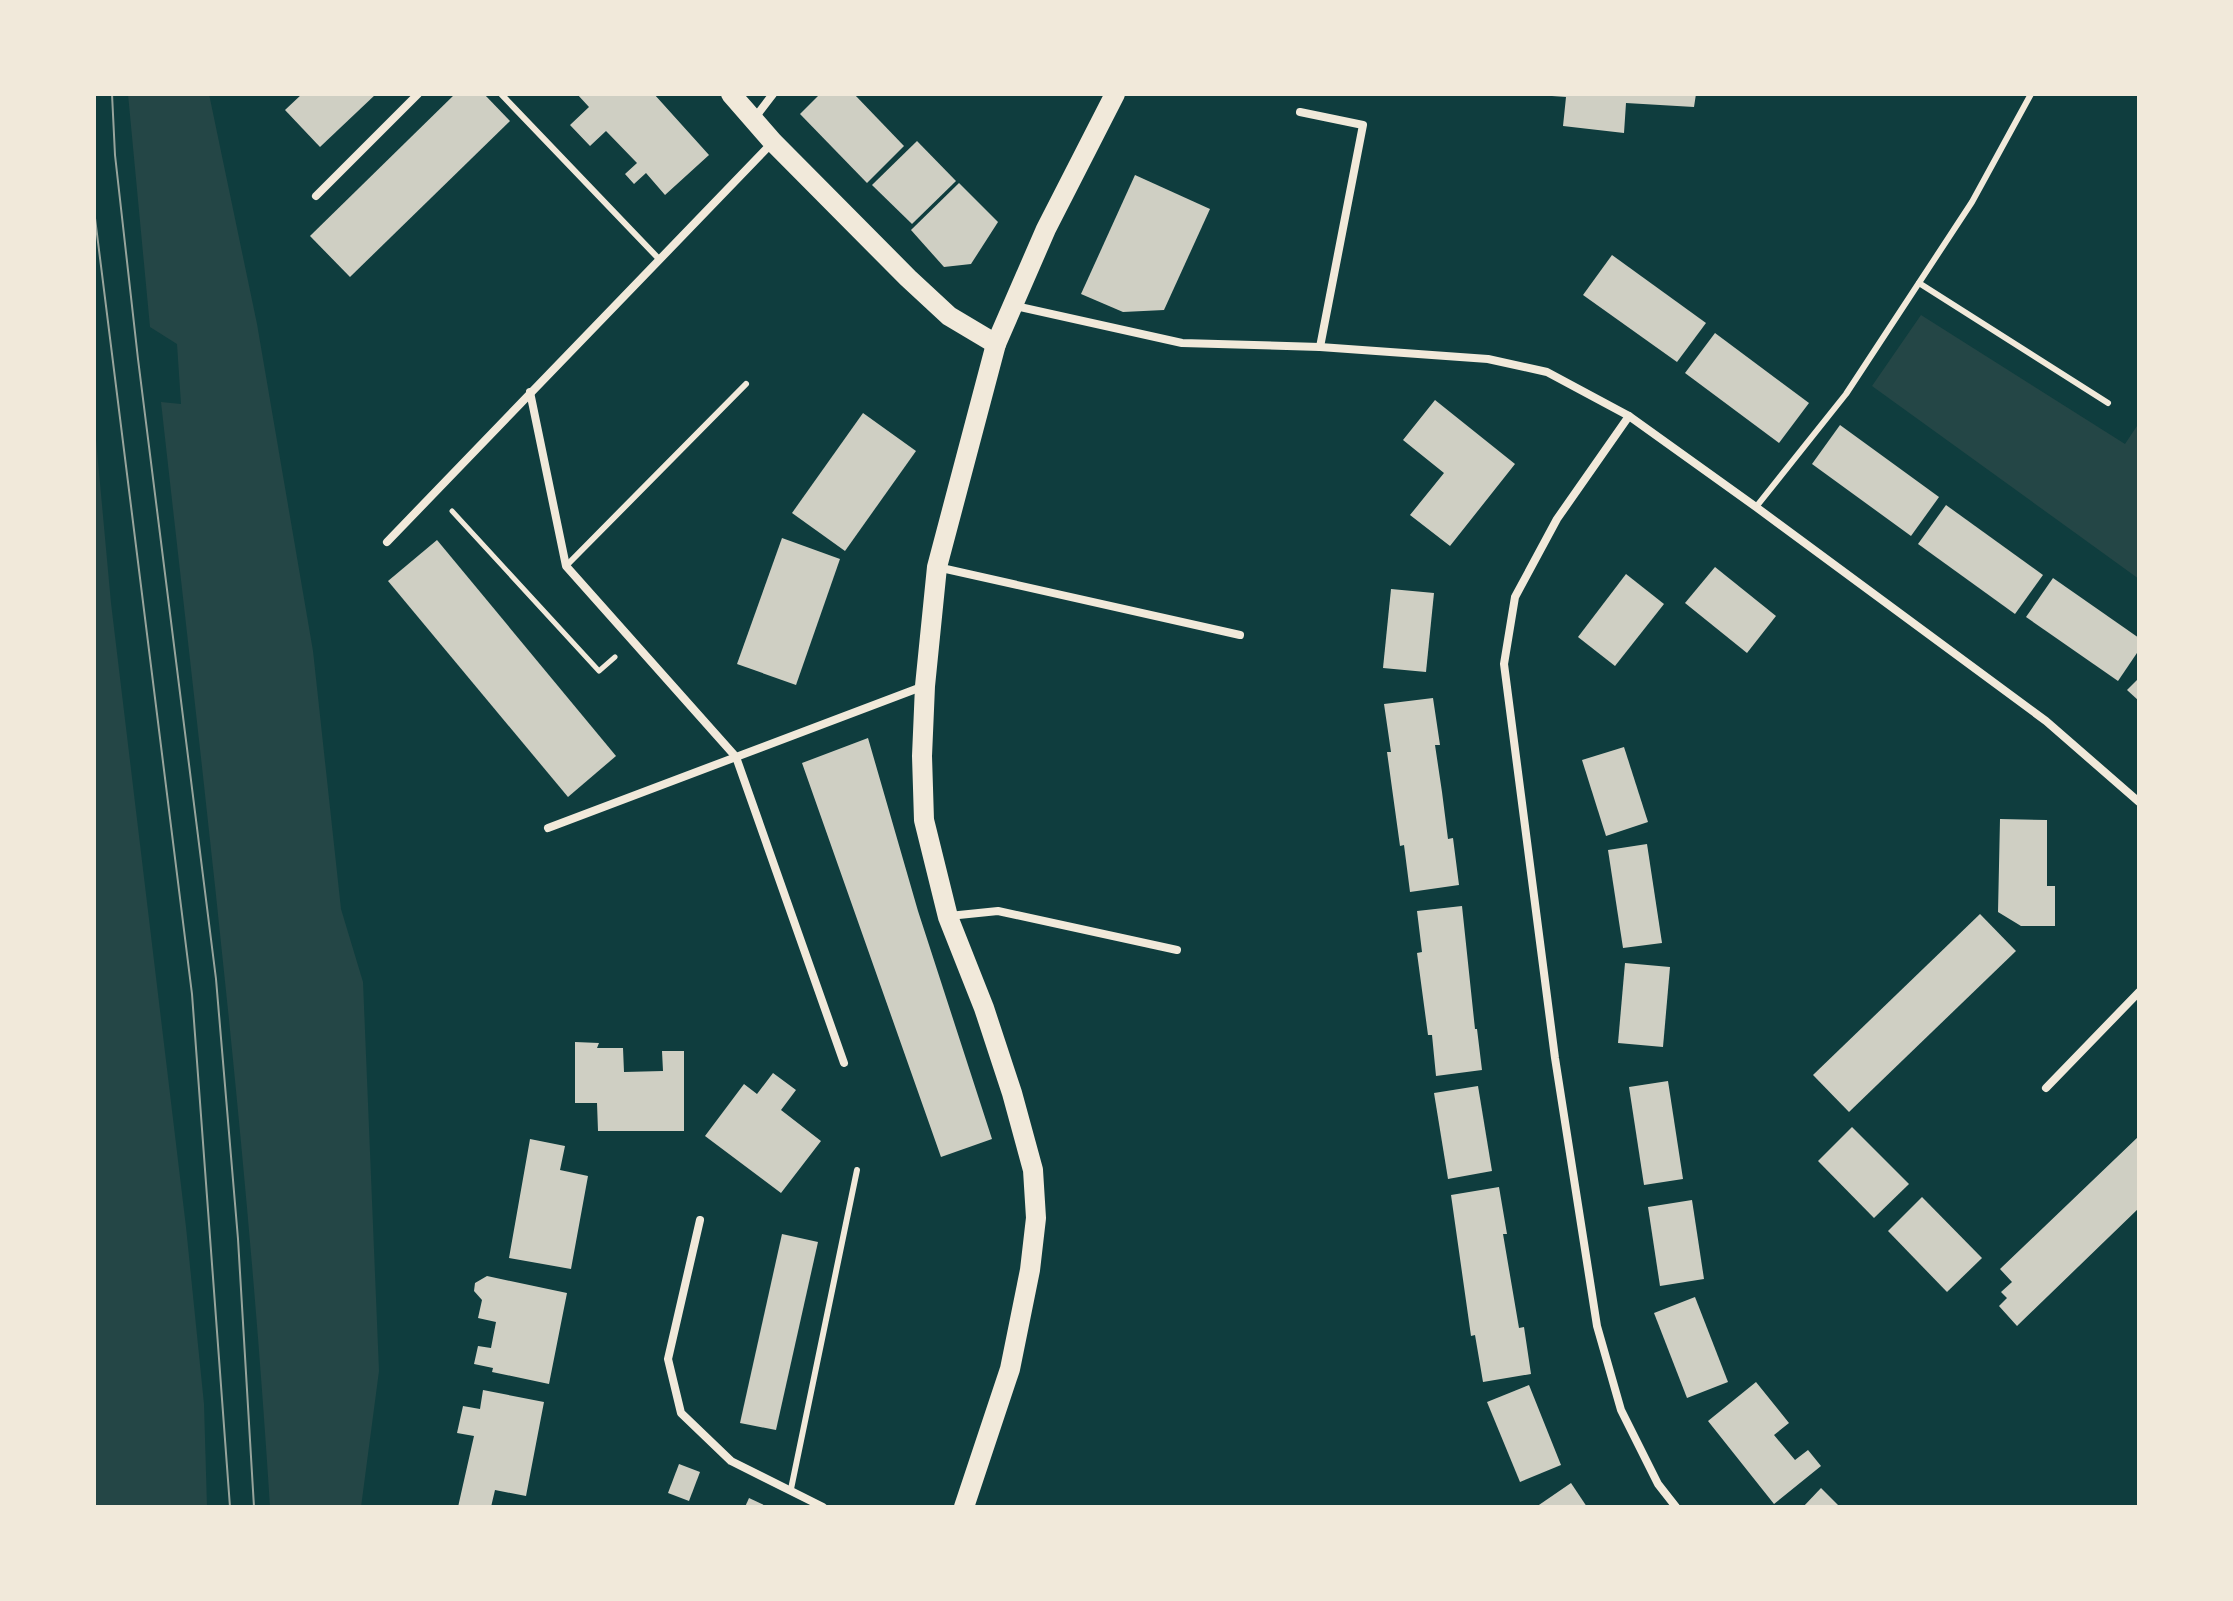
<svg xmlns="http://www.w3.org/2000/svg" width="2233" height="1601" viewBox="0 0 2233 1601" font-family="'Golos Text',sans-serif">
	<rect width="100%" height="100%" fill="#0f3d3e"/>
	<g fill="#244646">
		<path d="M128,94H209L257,324L313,651L341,909L363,982L379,1371L361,1507H270C247,1138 202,770 161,402L181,404L177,344L150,327Z"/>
		<polygon points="1921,315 2125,444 2139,423 2139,579 1872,386"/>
		<polygon points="94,418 111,603 186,1227 204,1404 207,1507 94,1507"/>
	</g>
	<g fill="#cfcfc3">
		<polygon points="302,94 376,94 320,147 285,110"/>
		<polygon points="455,94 484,94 510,121 350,277 310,236"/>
		<polygon points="577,94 654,94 709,155 665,195 646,173 634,184 625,174 637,163 606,131 590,146 570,125 589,107"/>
		<polygon points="820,94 854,94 904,146 867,183 800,114"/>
		<polygon points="1552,94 1696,94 1694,107 1626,103 1624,133 1563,126 1566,97 1552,96"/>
		<polygon points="917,141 956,181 912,224 872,185"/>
		<polygon points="1135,175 1210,209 1164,310 1123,312 1081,294"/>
		<polygon points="959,183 998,222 971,264 944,267 911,230"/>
		<polygon points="1612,255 1706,323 1677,362 1583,295"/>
		<polygon points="1715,333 1809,403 1779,443 1685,373"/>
		<polygon points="1435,400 1515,464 1450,546 1410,515 1444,473 1403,440"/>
		<polygon points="863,413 916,451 845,551 792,513"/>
		<polygon points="1840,425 1939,497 1911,536 1812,464"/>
		<polygon points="1946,505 2043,575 2015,614 1918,544"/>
		<polygon points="782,538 840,559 796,685 737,664"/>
		<polygon points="437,540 616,756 568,797 388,581"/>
		<polygon points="1715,567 1776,616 1747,653 1685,603"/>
		<polygon points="1626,574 1664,604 1615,666 1578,637"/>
		<polygon points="2053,578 2139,638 2139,650 2118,681 2026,617"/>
		<polygon points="1391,589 1434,593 1426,672 1383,668"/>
		<polygon points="2139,678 2139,701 2127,690"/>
		<polygon points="1433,698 1440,745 1435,745 1442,792 1448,839 1453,838 1459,885 1410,892 1404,845 1400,846 1387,752 1391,752 1384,704"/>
		<polygon points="868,738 918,911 992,1139 941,1157 802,763"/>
		<polygon points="1624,747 1648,822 1606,836 1582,760"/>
		<polygon points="2000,819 2047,820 2047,886 2055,886 2055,926 2021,926 1998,912"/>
		<polygon points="1647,844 1662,943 1623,948 1608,850"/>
		<polygon points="1462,906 1475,1029 1477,1029 1482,1070 1436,1076 1432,1035 1428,1035 1417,953 1422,952 1417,911"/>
		<polygon points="1980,914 2016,951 1849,1112 1813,1075"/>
		<polygon points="1625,963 1670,967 1663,1047 1618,1043"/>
		<polygon points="575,1042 599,1043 597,1048 623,1048 624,1072 663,1071 662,1051 684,1051 684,1131 598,1131 597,1103 575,1103"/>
		<polygon points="773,1073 796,1090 781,1110 821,1141 781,1193 705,1136 744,1084 757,1094"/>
		<polygon points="1668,1081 1683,1179 1644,1185 1629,1087"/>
		<polygon points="1478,1086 1492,1171 1448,1179 1434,1093"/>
		<polygon points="1852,1127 1909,1184 1874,1218 1818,1161"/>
		<polygon points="2139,1136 2139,1208 2017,1326 1999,1306 2007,1298 2001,1292 2012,1282 2000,1269"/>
		<polygon points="530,1139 565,1146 560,1170 588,1176 571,1269 509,1258"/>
		<polygon points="1499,1187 1507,1234 1503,1234 1519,1328 1524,1327 1531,1374 1483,1382 1475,1335 1471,1336 1451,1195"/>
		<polygon points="1922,1197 1982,1258 1947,1292 1888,1231"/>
		<polygon points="1692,1200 1704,1279 1660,1286 1648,1207"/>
		<polygon points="782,1234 818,1242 776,1430 740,1423"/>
		<polygon points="487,1276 567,1293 549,1384 492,1372 493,1368 474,1364 478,1346 491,1348 496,1322 478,1318 482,1300 474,1291 475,1283"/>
		<polygon points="1695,1297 1728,1382 1687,1398 1654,1313"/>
		<polygon points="1756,1382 1789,1423 1774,1435 1795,1460 1808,1450 1821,1466 1774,1504 1708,1421"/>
		<polygon points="1529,1385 1561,1465 1520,1482 1487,1402"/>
		<polygon points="483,1390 544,1402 526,1496 495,1490 491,1507 458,1507 474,1436 457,1433 463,1406 480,1409"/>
		<polygon points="679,1464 700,1472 689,1501 668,1493"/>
		<polygon points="1571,1483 1587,1507 1536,1507"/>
		<polygon points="1821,1488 1840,1507 1803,1507"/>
		<polygon points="749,1498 768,1507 745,1507"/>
	</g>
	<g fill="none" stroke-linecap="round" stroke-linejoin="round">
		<polyline stroke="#f1e9da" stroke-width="5" points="452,511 599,671 615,657"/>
		<g stroke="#f1e9da" stroke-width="6">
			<polyline points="501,94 659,259"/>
			<polyline points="1919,283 2108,403"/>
			<polyline points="1756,507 1846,394 1972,202 2031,94"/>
			<polyline points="566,566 746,384"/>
			<polyline points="791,1489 857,1170"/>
		</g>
		<g stroke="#f1e9da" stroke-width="8">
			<polyline points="1300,112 1363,125 1320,347"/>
			<polyline points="754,119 773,94"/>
			<polyline points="316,196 418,94"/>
			<polyline points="1015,306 1182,343 1320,347 1488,359 1547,372 1629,416 1756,507 2046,721 2139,802"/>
			<polyline points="530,392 566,566 736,757 844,1063"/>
			<polyline points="1629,416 1557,519 1515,597 1504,664 1555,1058 1597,1326 1621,1410 1658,1484 1676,1507"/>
			<polyline points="387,542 772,143"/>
			<polyline points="937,567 1240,635"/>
			<polyline points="548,828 924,686"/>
			<polyline points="949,916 998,911 1177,950"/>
			<polyline points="2046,1088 2139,992"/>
			<polyline points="700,1220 668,1359 681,1413 731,1461 823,1507"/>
		</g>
		<g stroke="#f1e9da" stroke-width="20">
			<polyline points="731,94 773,142 908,278 949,316 996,344"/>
			<polyline points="964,1507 1010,1369 1030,1270 1036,1218 1033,1170 1012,1093 984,1008 948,917 924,820 922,756 925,686 937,567 996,344 1046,229 1115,94"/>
		</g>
		<g stroke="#97a49c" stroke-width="2">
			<polyline points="112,94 115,155 138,359 216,979 238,1239 254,1507"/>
			<polyline points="94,210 192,994 230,1507"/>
		</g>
	</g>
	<rect width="2233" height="1601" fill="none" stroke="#f1e9da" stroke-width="192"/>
</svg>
